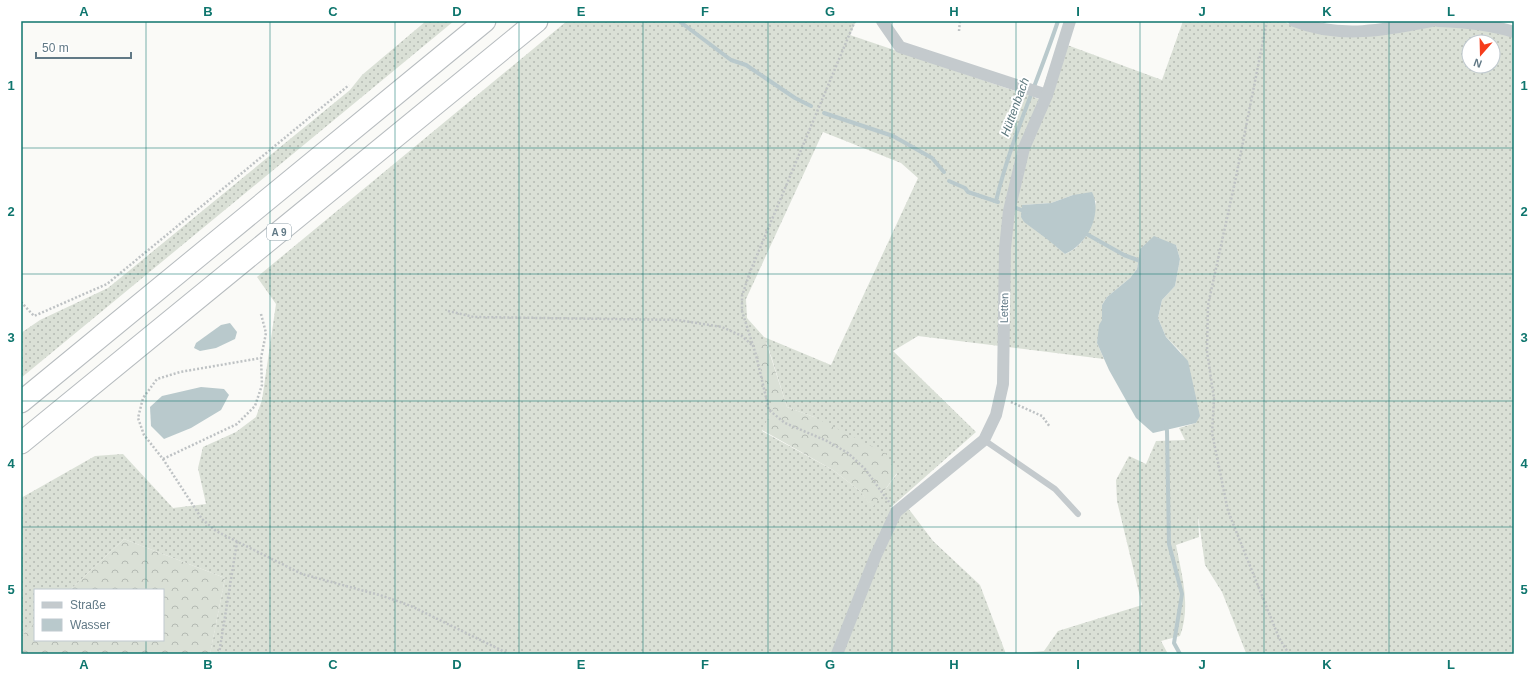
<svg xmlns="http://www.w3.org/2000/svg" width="1535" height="675" viewBox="0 0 1535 675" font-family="Helvetica,sans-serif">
	<defs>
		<pattern id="grass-dots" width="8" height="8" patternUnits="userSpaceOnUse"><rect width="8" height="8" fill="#dae0d6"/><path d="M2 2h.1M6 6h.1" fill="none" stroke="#b4bab3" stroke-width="1.8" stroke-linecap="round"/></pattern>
		<pattern id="forest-crowns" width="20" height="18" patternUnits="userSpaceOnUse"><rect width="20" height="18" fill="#dae0d6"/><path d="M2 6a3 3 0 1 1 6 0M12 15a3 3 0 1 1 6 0" fill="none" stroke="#b4bab3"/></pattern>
	</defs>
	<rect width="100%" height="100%" fill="#fafaf7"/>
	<g fill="url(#grass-dots)" fill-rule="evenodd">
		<polygon points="426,21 454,21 21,378 21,333 40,320 108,288 350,90 362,75"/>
		<path d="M567,21H856L850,35L1039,99L1059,42L1162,80L1183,21H1282L1301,29L1431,25L1478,28L1514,36V654H1243L1246,653L1222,592L1205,565L1198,515L1199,537L1176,545C1182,576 1191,606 1180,636L1161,641L1168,654H1007L1044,651L1058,631L1142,605L1117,501L1116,480L1129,456L1146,464L1156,441L1185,440L1179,428L1196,423L1181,352L1166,337L1158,318L1162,300L1175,286L1180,259L1176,245L1140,249L1137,269L1130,278L1107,297L1102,305V320L1097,343L1104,359L918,336L893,351L976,432L890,508H908L933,541L980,585L1006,654H210L225,578L124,539L70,590H35V623L21,636V498L95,456L123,454L173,508L206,504L198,468L203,447L236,432L256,417L262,400L276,304L257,277ZM1469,42H1493V66H1469ZM823,132L901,163L918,178L831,365L764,337L747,318L746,299ZM1073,195L1096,201C1092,223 1088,245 1065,254L1047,238L1022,205L1051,203ZM766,340L787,407L814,417L897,474L872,507L860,491L833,470L762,431L773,409Z"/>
	</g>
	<g fill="url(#forest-crowns)">
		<polygon points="765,339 787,407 814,417 885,453 897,473 872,508 860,491 833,470 762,430 773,409 754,342"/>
		<polygon points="124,539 225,578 210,654 21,654 21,636 35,623 35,640 163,640 163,590 70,590"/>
	</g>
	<g fill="#b9c9cc">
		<path d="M1092,192C1103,214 1087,245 1065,254L1047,239L1024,222L1021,217L1022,205L1051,203L1073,195Z"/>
		<polygon points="1154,236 1176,245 1180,259 1175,286 1162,300 1158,318 1166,337 1188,361 1200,416 1196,423 1153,433 1136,418 1109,370 1097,343 1099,325 1102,320 1102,305 1107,297 1130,278 1137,269 1140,249"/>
		<polygon points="230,323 237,332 235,339 216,348 200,351 194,348 196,343 221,325"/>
		<polygon points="201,387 224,389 229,395 221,410 191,428 164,439 151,426 150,407 162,396"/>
	</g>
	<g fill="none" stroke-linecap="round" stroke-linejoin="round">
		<g stroke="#b9c9cc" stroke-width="4">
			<polyline points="679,21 731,60 746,65 795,98 811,106"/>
			<polyline points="1324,21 1325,21"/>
			<polyline points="824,113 893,136 932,158 944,172"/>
			<polyline points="949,181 965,188 968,192 998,202"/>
			<path d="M996,201C1011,139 1038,81 1058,21"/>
			<polyline points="1014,207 1026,212"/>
			<polyline points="1083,232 1124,255 1143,262"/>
			<polyline points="1166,426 1167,431 1169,544 1182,594 1174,643 1180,654"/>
		</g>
		<g stroke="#b7bcbf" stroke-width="23">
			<g id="motorway">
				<polyline points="21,402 485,21"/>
				<polyline points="21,443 537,21"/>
			</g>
		</g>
		<g stroke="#bec2c4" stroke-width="2.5" stroke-dasharray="2 2" stroke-linecap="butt">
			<polyline points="855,21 750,272 742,296 742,311 756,355 769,410 785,423 827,441 848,453 865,469 889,502"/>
			<polyline points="1267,21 1236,177 1208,305 1207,351 1214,399 1212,433 1228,511 1279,638 1289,654"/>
			<polyline points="959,31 960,21"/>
			<polyline points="21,302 34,316 107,284 349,85"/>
			<polyline points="448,311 474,317 678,320 722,327 742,336 753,346"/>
			<polyline points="261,314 266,333 261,358 180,372 157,379 143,398 138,418 144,435 163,459 202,519 216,531 302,574 383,596 411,606 509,654"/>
			<polyline points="1011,402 1042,416 1050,427"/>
			<polyline points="163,459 237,424 255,406 262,385 261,358"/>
			<polyline points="219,654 237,542"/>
		</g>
		<polyline stroke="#c4cacd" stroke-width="6" points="984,440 1055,489 1078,514"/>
		<g stroke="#c4cacd" stroke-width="12">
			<polyline points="882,21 900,47 1047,95"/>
			<path d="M1294,21C1339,39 1386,30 1431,21"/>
			<path d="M1438,21C1464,22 1489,24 1514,32"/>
			<polyline points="837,654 876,555 896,512 984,440 996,415 1003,384 1005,248 1009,211 1024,148 1047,95 1070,21"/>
		</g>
		<use href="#motorway" stroke="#fff" stroke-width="21"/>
	</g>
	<path fill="none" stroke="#0f766e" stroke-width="1" stroke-opacity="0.55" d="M146,21V590M270,21V654M395,21V654M519,21V654M643,21V654M768,21V654M892,21V654M1016,21V654M1140,21V654M1264,21V654M1389,21V654M21,148H1514M21,274H1514M21,401H1514M21,527H1514M146,640V654"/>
	<g text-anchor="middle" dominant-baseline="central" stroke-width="4" stroke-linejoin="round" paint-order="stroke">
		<rect fill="#fff" stroke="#90a1aa" stroke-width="1" x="267" y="224" width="24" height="16" rx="3"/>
		<g font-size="10" font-weight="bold" fill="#617986">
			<text x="279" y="232">A 9</text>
		</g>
		<g font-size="11" fill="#617986" stroke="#fff">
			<text transform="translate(1004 308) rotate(-89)">Letten</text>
		</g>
		<g font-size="12" font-style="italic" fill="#5d787e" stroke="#fff">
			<text transform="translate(1015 107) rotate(-70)">Hüttenbach</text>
		</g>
	</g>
	<rect width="1535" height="675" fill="none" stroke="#ffffff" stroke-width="44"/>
	<rect x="34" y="589" width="130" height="52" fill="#ffffff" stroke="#c0c9cf"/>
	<rect x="42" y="602" width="20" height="6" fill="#c4cacd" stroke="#c0c9cf"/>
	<text x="70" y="609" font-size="12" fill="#617986">Straße</text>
	<rect x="42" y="619" width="20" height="12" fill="#b9c9cc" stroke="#c0c9cf"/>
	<text x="70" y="629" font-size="12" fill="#617986">Wasser</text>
	<g transform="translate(1481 54) rotate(200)"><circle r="19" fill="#ffffff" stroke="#c0c9cf"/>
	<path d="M0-3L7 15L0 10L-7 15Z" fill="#f63c1b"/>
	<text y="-6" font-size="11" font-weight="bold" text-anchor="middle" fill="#617986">N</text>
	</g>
	<path d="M36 52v6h95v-6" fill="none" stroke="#617986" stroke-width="2"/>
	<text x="42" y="52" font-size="12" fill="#617986" stroke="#ffffff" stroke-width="3" paint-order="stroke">50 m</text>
	<rect x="22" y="22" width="1491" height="631" fill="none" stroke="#0f766e" stroke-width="1.5"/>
	<g font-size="13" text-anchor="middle" font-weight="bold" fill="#0f766e">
		<text x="84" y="16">A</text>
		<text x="208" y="16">B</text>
		<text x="333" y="16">C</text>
		<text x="457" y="16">D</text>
		<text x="581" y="16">E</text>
		<text x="705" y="16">F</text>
		<text x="830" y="16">G</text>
		<text x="954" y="16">H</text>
		<text x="1078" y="16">I</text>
		<text x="1202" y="16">J</text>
		<text x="1327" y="16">K</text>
		<text x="1451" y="16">L</text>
		<text x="11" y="90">1</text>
		<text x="1524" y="90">1</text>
		<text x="11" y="216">2</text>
		<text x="1524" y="216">2</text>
		<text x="11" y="342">3</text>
		<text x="1524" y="342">3</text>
		<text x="11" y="468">4</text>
		<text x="1524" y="468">4</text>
		<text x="11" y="594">5</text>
		<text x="1524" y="594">5</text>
		<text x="84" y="669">A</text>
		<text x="208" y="669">B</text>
		<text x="333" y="669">C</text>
		<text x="457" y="669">D</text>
		<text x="581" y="669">E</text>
		<text x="705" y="669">F</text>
		<text x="830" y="669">G</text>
		<text x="954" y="669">H</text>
		<text x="1078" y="669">I</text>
		<text x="1202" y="669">J</text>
		<text x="1327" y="669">K</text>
		<text x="1451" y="669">L</text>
	</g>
</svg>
